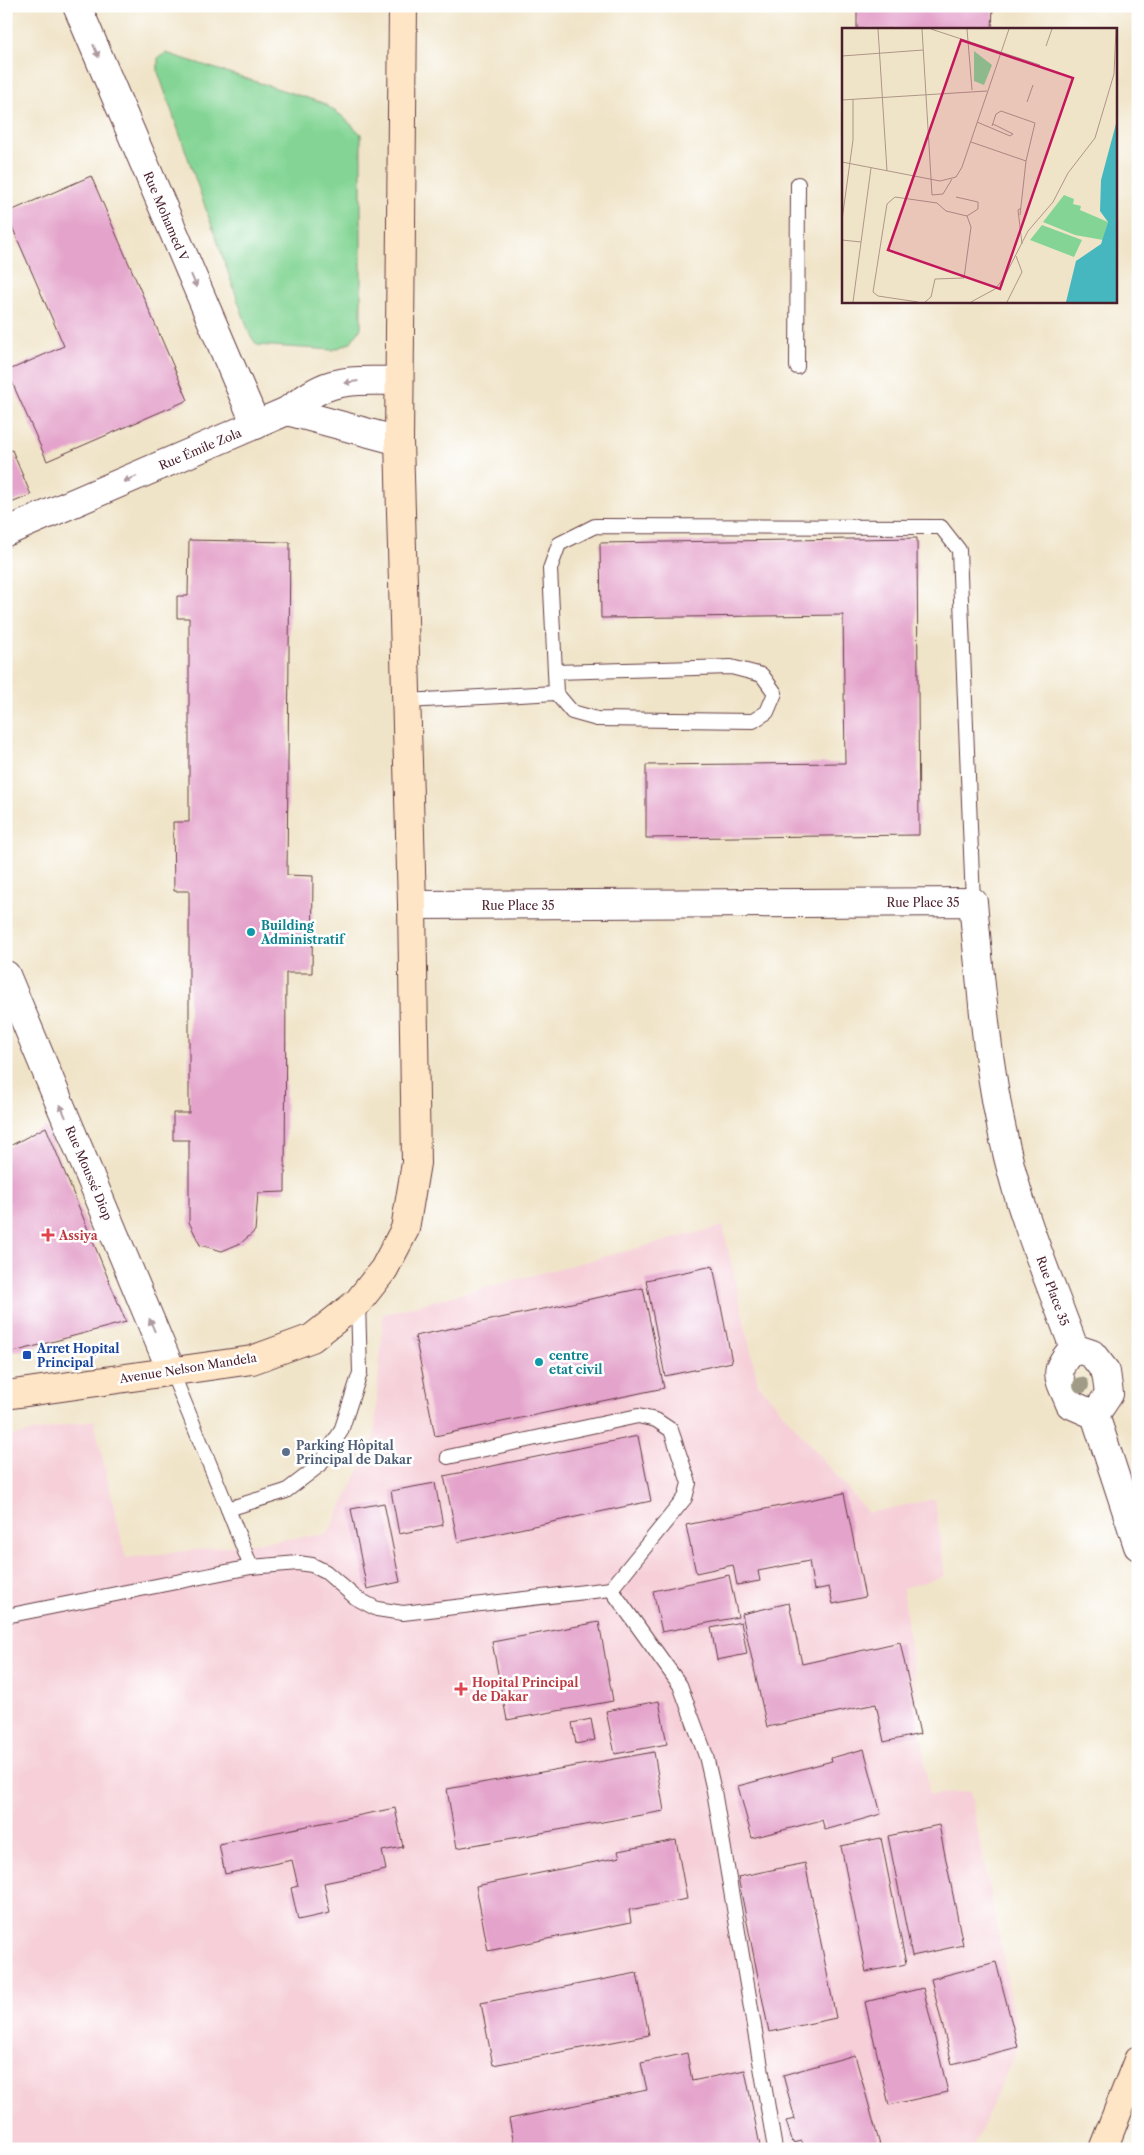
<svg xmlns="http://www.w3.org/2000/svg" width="1144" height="2155" viewBox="0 0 1144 2155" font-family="'Libre Caslon Text',serif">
	<rect width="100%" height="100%" fill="#fff"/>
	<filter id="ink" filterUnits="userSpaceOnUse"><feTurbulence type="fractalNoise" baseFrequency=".02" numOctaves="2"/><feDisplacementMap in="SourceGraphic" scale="10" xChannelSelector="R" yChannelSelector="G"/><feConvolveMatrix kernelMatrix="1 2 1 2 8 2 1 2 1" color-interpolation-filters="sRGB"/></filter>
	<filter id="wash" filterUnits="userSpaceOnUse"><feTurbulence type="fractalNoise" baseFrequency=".0096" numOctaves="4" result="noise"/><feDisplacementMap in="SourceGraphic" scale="20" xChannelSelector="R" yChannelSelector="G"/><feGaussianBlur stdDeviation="1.12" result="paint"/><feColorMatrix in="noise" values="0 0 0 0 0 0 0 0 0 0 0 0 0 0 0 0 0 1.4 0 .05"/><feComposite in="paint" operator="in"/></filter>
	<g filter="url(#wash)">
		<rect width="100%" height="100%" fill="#f0e4c8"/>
		<polygon fill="#f6cfd8" points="723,1226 758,1383 868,1513 935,1499 945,1576 903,1588 929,1795 970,1791 1020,2043 972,2149 6,2149 6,1437 94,1420 126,1558 328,1534 374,1440 383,1314"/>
		<polygon fill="#84d595" stroke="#677a60" points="166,53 323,103 342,116 361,134 361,328 350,343 333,350 257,345 250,335 158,72 158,58"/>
		<g id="blocks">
			<g fill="#e4a3cb">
				<polygon points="857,6 993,6 992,29 857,29"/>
				<polygon points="91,176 188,400 47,461 7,371 64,346 6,213"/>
				<polygon points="12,450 31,495 6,505 6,453"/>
				<polygon points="917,538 919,835 646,838 646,765 845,763 843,615 601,618 600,543"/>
				<polygon points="189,540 290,542 287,875 313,876 312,973 286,973 285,1192 258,1193 255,1231 241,1243 222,1251 200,1245 189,1222 189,1140 173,1140 173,1113 189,1113 189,891 174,891 173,822 189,822 189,618 177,618 177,596 188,596"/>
				<polygon points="46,1127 126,1322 6,1354 6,1148"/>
				<polygon points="713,1266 732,1362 665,1376 646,1280"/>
				<polygon points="643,1288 664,1388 435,1436 415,1336"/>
				<polygon points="638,1436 651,1501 458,1542 444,1476"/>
				<polygon points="435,1483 443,1525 399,1534 391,1491"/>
				<polygon points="844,1493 865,1597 833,1604 829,1587 814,1590 809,1561 758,1571 760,1581 737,1585 733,1565 696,1573 686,1525"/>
				<polygon points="384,1503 400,1582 367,1589 351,1509"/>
				<polygon points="729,1575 738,1617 662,1632 653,1591"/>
				<polygon points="789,1603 802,1664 900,1642 920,1734 884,1742 876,1704 767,1727 742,1614"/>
				<polygon points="599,1622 613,1701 507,1720 492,1642"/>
				<polygon points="741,1622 747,1654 717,1660 711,1628"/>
				<polygon points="659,1701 667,1744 615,1754 606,1711"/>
				<polygon points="591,1719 595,1740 576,1744 572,1723"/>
				<polygon points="864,1749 881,1814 825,1830 822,1820 752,1838 738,1786 832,1761 831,1758"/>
				<polygon points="654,1752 664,1811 457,1848 447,1789"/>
				<polygon points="395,1808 403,1847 382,1851 386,1870 324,1883 330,1913 298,1920 291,1888 298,1886 292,1860 225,1874 219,1844"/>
				<polygon points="939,1825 963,1945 912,1956 888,1836"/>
				<polygon points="881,1838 906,1964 866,1972 841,1846"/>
				<polygon points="676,1840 687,1899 629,1910 631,1922 488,1951 476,1886 620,1857 618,1851"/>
				<polygon points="805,1863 836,2018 769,2032 738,1877"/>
				<polygon points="996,1962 1018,2047 952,2064 931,1979"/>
				<polygon points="637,1973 649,2035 493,2065 481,2003"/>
				<polygon points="923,1988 948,2092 889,2105 865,2002"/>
				<polygon points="687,2053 692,2081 745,2070 760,2146 745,2149 515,2149 509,2119 647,2090 641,2063"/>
				<polygon points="855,2055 881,2149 803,2149 801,2141 793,2143 786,2121 795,2119 783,2075"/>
			</g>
		</g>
	</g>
	<g filter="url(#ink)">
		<use href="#blocks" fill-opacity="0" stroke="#633d43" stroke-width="1"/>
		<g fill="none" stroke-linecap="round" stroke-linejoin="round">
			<g stroke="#633d43" stroke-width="16">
				<g id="lane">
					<polyline points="797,367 798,184"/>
					<polyline points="555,672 731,667 762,675 775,693 767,712 753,721 597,719 572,712 556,693 550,569 559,544 595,526 941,527 959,550 973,902"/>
					<polyline points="406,701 556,693"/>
					<polyline points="171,1370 228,1509 286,1491 320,1465 341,1431 360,1373 358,1302"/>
					<polyline points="448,1457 638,1416 656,1420 671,1430 689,1483 685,1498 611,1589"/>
					<polyline points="228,1509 251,1567"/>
					<polyline points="6,1616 251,1567 298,1563 312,1565 326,1572 356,1598 377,1609 403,1613 611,1589 680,1685 706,1756 714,1791 775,2149"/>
				</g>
			</g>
			<g stroke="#633d43" stroke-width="30">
				<g id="street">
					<polyline points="77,6 256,425"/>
					<polyline points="287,411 399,441"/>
					<path d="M6,532L287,411C301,401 315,390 332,385C353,379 377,381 399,381"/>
					<path d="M412,905L973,902C982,997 989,1094 1016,1187C1032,1242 1055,1295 1074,1348"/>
					<polyline points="6,975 171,1370"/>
					<path d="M1074,1348C1051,1372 1059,1377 1070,1404L1095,1415L1138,1546"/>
					<polyline points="1074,1348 1092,1354 1106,1372 1109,1394 1095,1415"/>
				</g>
			</g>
			<g stroke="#633d43" stroke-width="30">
				<g id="secondary">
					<polyline points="6,1395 252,1360 312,1338 358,1302 384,1269 405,1229 416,1163 412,905 399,441 403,6"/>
					<polyline points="1103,2149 1138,2060"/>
				</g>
			</g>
			<use href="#lane" stroke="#fff" stroke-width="14"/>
			<use href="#street" stroke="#fff" stroke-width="28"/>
			<use href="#secondary" stroke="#fee5c5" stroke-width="28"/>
		</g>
		<circle fill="#a09b86" cx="1081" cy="1385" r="8"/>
		<defs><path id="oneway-solid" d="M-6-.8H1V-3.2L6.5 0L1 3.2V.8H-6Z" transform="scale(1.25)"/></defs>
		<g fill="#ae9aa0">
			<use href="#oneway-solid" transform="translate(96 51) rotate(67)"/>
			<use href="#oneway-solid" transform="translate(194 281) rotate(67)"/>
			<use href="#oneway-solid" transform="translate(351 382) rotate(173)"/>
			<use href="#oneway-solid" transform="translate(130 479) rotate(157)"/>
			<use href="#oneway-solid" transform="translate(63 1111) rotate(-113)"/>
			<use href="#oneway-solid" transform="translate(152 1325) rotate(-113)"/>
		</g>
	</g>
	<g fill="#0f9aa8" stroke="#fff" stroke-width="2">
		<circle cx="251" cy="932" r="5"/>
		<circle cx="539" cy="1362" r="5"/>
	</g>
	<g fill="#e0444e" stroke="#fff" stroke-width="2">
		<path d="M45.5 1227.5h5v5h5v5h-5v5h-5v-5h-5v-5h5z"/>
		<path d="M458.5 1681.5h5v5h5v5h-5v5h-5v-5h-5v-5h5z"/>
	</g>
	<rect fill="#1a4fb4" stroke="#fff" stroke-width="2" x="22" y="1350" width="10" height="10" rx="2.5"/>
	<circle fill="#5c6f8a" stroke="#fff" stroke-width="2" cx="286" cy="1452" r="5"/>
	<g text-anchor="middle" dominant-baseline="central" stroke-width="5" stroke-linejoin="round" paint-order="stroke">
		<g font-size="12" fill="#4a1f2b" stroke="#fff">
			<text transform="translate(166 216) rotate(67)">Rue Mohamed V</text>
			<text transform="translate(200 449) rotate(-23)">Rue Émile Zola</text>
			<text x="923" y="902">Rue Place 35</text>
			<text x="518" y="905">Rue Place 35</text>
			<text transform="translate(89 1173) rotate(67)">Rue Moussé Diop</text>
			<text transform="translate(1053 1291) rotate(70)">Rue Place 35</text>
			<text transform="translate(188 1368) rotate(-9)">Avenue Nelson Mandela</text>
		</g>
		<g font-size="12" font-weight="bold" fill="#0d838f" stroke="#fff" text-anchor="start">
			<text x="261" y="925">Building<tspan x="261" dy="14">Administratif</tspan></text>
			<text x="549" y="1355">centre<tspan x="549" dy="14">etat civil</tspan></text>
		</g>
		<g font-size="12" font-weight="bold" fill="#be3a42" stroke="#fff" text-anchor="start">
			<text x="59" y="1235">Assiya</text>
			<text x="472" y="1682">Hopital Principal<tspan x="472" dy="14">de Dakar</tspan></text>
		</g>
		<g font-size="12" font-weight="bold" fill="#164399" stroke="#fff" text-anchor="start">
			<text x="37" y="1348">Arret Hopital<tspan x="37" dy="14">Principal</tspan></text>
		</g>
		<g font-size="12" font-weight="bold" fill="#4e5e75" stroke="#fff" text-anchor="start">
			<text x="296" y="1445">Parking Hôpital<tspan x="296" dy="14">Principal de Dakar</tspan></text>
		</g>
	</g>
	<g transform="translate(842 28)">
		<rect width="275" height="275" fill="#f0e4c8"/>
		<path d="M132,23L150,37L142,57L132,53ZM222,167L232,171L231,176L239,178L238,182L266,194L261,212L233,207L201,194ZM200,197L240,212L232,229L188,212Z" fill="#84d595"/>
		<path d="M275,92V274H224L234,233L259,216L266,194L258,183L259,152Z" fill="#47b7bf"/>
		<path fill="none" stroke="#ae9589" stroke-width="1" d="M36,1L45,143M80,1L90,167L101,166L110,151M89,1L198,37M125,1L130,62M204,18L210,1M0,28L81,22M0,72L145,63M185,74L191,57M135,94L168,108L171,106L151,96M150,98L154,86L159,83L193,95L184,133M129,114L184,133L178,187M0,134L98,153L114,149L120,139L167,1M114,169L136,174V181L125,188M179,180L176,182L180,216M0,192L11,112V71M0,212L19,214M11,274L29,140M76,274L36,268L31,264L45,176L53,169L95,175L104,183L125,188L129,199L122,250L93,251L89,269L83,274M129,274L153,261L162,250L186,203L211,174L226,145L253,110L272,46L274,1M165,274L180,244L174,228"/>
		<path fill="#c2185b" fill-opacity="0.15" stroke="#c2185b" stroke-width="2.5" d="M119,12L231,50L158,261L46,222Z"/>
		<rect width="275" height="275" fill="none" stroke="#4a1f2b" stroke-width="2.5"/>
	</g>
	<rect width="1144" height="2155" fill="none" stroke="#fff" stroke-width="25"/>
</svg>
